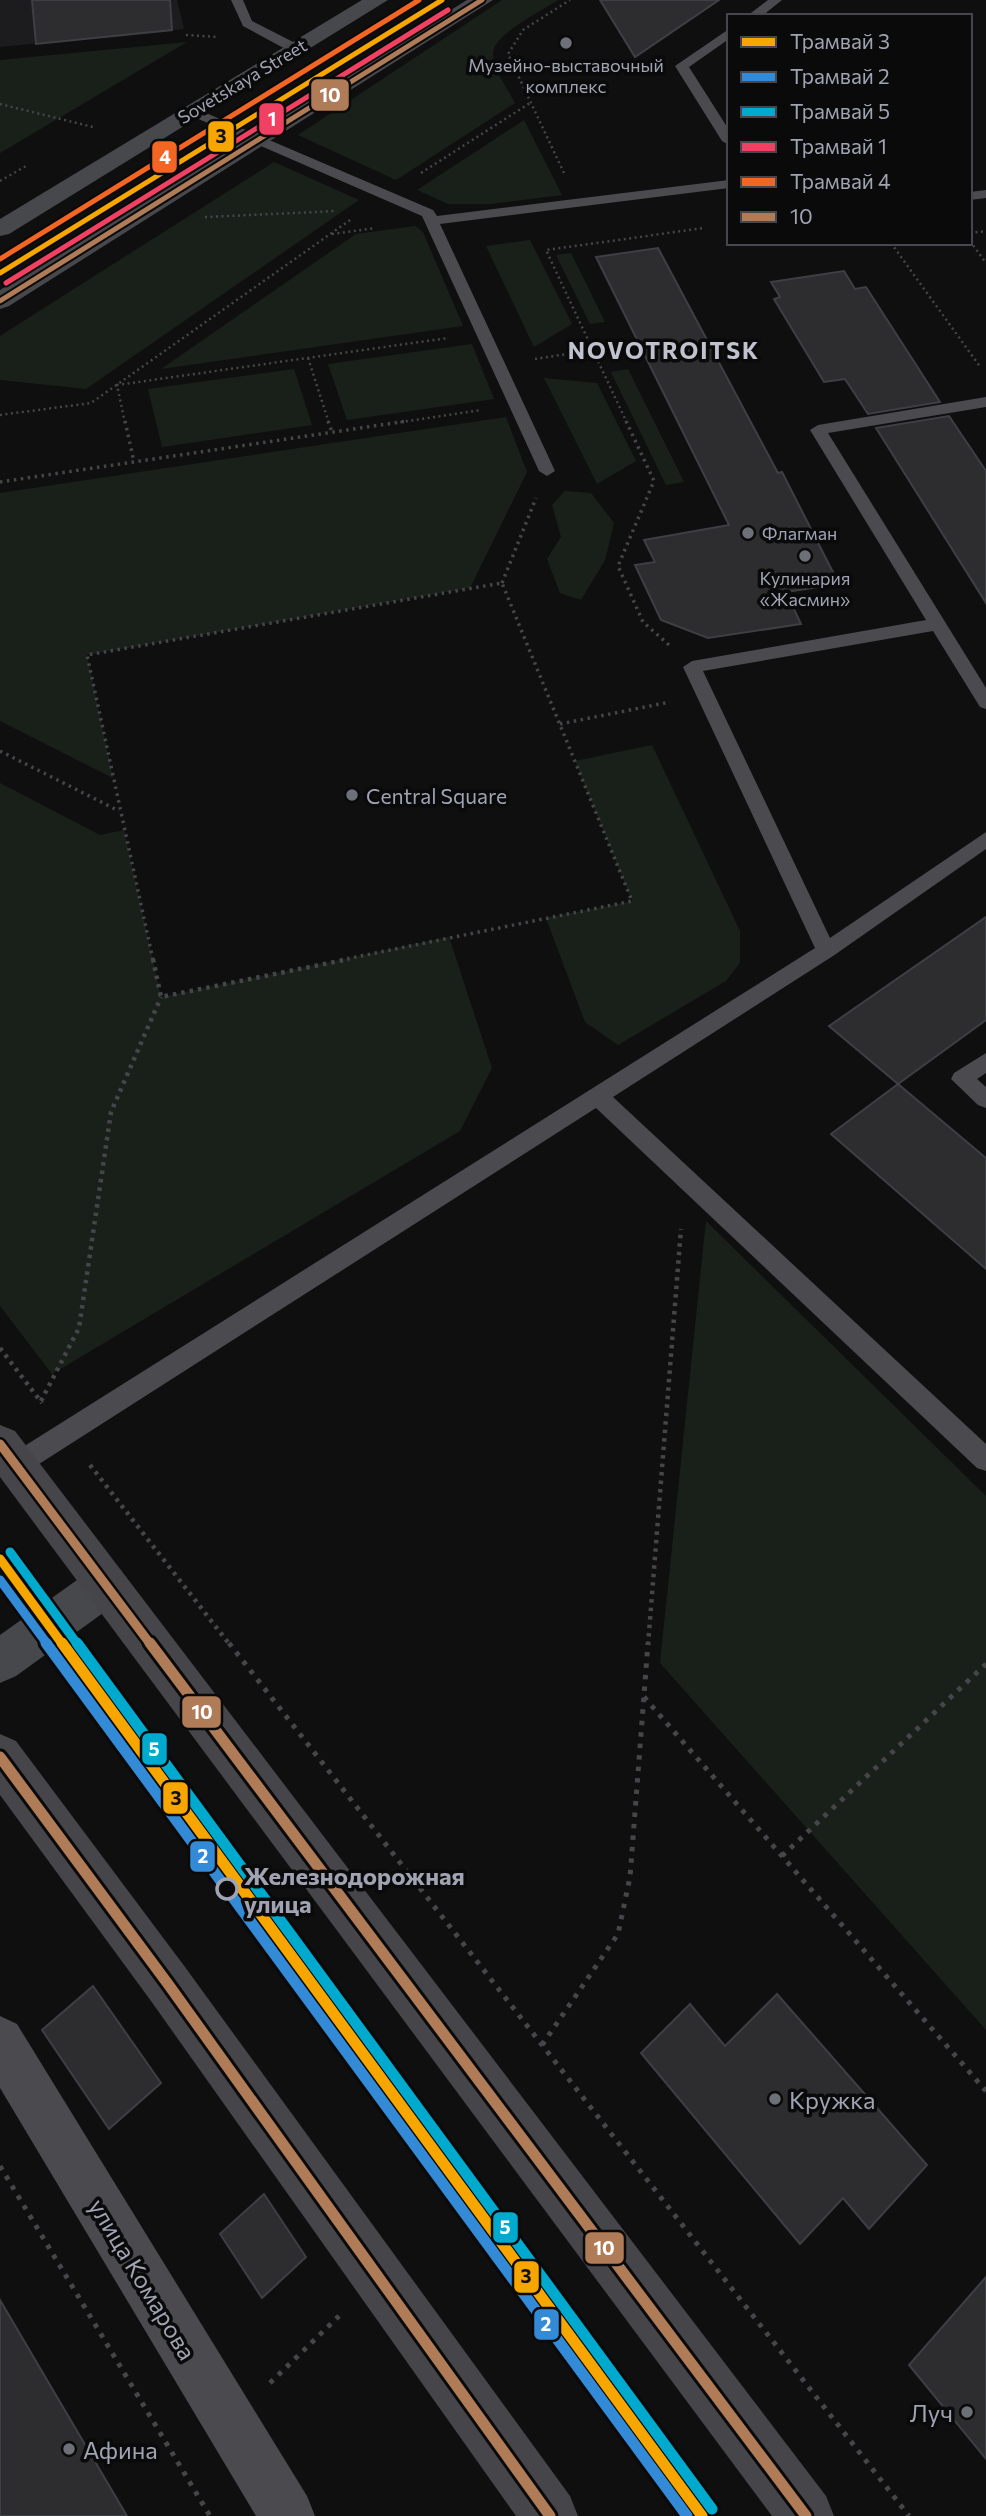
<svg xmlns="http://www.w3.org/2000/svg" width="986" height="2516" viewBox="0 0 986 2516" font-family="Commissioner,sans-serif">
	<rect width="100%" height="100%" fill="#0f0f10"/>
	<polygon fill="#1c1c1e" points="0,0 177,0 184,29 0,47"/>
	<g fill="#19201a">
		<path d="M502,0H558C543,10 492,35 493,54C493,70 508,89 515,103L396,180L298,135Z"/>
		<polygon points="187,42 0,153 0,60"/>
		<polygon points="524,120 562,195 491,204 448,204 417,190"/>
		<polygon points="274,162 359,200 86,389 0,380 0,336"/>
		<polygon points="415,226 423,232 463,326 161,369 356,234"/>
		<polygon points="530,240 572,324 534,347 486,246"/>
		<polygon points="571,253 605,322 590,324 556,255"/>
		<polygon points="472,344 494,399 347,420 328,364"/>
		<polygon points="294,369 312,425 162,447 148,389"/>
		<polygon points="628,369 684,482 666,485 611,372"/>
		<polygon points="544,378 597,383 636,461 597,484"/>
		<polygon points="506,417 527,472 470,588 87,655 113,778 0,721 0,493"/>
		<polygon points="565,491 591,493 614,523 605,560 581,600 560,593 547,559 561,537 552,505"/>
		<polygon points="652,745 740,931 740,963 726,981 618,1045 585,1022 546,918 632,901 575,761"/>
		<polygon points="0,783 100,835 124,830 161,997 449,937 492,1068 460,1131 52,1374 0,1306"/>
		<polygon points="706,1221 986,1496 986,2030 660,1663"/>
	</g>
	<g fill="#2d2d2f" stroke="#3e3f44" stroke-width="2">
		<polygon points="32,0 170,0 172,30 36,44"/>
		<polygon points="600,0 719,0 635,57"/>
		<polygon points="658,248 778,473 782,472 839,584 786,592 801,624 708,638 661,620 635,565 655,562 644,540 729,525 596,257"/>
		<polygon points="844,271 855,289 866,287 940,402 868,414 845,379 824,382 774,299 780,297 771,282"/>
		<polygon points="949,416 986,471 986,603 876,428"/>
		<polygon points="986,917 986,1020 898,1084 829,1026"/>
		<polygon points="898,1084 986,1158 986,1269 831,1134"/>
		<polygon points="93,1986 161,2083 109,2129 42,2030"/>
		<polygon points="777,1994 927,2165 869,2229 843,2198 800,2244 641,2053 690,2004 725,2046"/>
		<polygon points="264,2194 306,2257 262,2298 220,2234"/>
		<polygon points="986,2277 986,2459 909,2365"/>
		<polygon points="0,2300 127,2516 0,2516"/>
	</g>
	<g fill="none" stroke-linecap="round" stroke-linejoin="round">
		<g stroke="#45454a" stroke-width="2.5" stroke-dasharray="2 3.5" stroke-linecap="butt">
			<polyline points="186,35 218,37"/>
			<polyline points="0,104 93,127"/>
			<polyline points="421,173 530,103"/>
			<polyline points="564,173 508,54 523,30 570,0"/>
			<polyline points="0,181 26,166"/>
			<polyline points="205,217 336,211"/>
			<polyline points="970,233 986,231"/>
			<polyline points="332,234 375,228"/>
			<polyline points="970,241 986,263"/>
			<polyline points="891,243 981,368"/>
			<polyline points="308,358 329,423"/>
			<polyline points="535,359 592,350"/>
			<polyline points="0,415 91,403 353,218"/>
			<polyline points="125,423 117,385 448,338"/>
			<polyline points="395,423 481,410"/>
			<polyline points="627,423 546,250 704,228"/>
		</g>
		<g stroke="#45454a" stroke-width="3.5" stroke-dasharray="2.5 4.5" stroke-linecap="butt">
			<polyline points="125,421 134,462"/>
			<polyline points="328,421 332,432"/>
			<polyline points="626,421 654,481 618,566 643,622 669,645"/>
			<polyline points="0,482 407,421"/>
			<polyline points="502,583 536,498"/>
			<polyline points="560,724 670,702"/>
			<polyline points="0,751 119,811"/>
			<polyline points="153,960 87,655 502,583 632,901 341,960"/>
		</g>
		<g stroke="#45454a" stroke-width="4.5" stroke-dasharray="3.5 5" stroke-linecap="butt">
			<polyline points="153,959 161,997 349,959"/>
			<polyline points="0,1348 42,1403"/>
			<polyline points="41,1401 79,1328 111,1112 161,997"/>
			<polyline points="90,1465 230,1645"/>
			<polyline points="648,1645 681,1229"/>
		</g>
		<g stroke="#45454a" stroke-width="5" stroke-dasharray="4.5 7" stroke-linecap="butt">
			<polyline points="229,1643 909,2516"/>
			<polyline points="644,1697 986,2091"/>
			<polyline points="782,1856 986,1664"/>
			<polyline points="542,2045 618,1934 630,1877 648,1643"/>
			<polyline points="0,2166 210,2516"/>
			<polyline points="270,2383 339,2316"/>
		</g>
		<g fill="#4a4a4f" fill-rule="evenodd">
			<polygon points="231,0 243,0 252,21 301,46 301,52 291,52 243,26"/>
			<polygon points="768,0 782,0 762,16 747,16"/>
			<polygon points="729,29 729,39 689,67 729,130 729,145 722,141 675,66"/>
			<polygon points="192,107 433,210 437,216 729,180 729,188 440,224 555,471 547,476 539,471 422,216 187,114 187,108"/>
			<polygon points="986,190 986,198 970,200 970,192"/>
			<polygon points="986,397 986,407 828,433 986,688 986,709 980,707 933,631 703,671 830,938 986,832 986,849 833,956 613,1097 986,1444 986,1471 977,1468 596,1108 25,1473 16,1476 7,1473 4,1465 7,1457 815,948 683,667 692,661 926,620 810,430 818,425"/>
			<polygon points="986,1053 986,1073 977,1079 986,1087 986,1108 978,1105 951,1079 954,1073"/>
		</g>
		<polygon fill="#4a4a4f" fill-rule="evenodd" points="0,2016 17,2024 307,2496 315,2516 256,2516 0,2088"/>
		<g fill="#47484c" fill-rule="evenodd">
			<polygon points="362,0 388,0 9,234 0,236 0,219"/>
			<polygon points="467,0 493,0 9,306 0,309 0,290"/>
			<polygon points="106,1564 121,1570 127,1585 121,1600 16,1676 0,1683 0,1635 91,1570"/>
		</g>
		<g fill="#46464a" fill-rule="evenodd">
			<polygon points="0,1425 15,1431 826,2496 834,2516 772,2516 0,1477"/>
			<polygon points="0,1734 16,1741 185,1967 570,2496 578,2516 516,2516 151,2001 0,1795"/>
		</g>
		<g stroke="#0a0a0b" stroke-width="9">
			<polyline id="bus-1-far2" points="0,301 482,0"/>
		</g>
		<g stroke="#0a0a0b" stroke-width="14">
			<polyline id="bus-1-far1" points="0,1444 151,1645"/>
		</g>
		<g stroke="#0a0a0b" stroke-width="17">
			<g id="bus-1">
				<polyline points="150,1643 806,2516"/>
				<polyline points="0,1757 168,1984 550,2516"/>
			</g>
		</g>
		<use href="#bus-1-far2" stroke="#b07c57" stroke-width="5"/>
		<use href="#bus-1-far1" stroke="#b07c57" stroke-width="9"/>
		<use href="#bus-1" stroke="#b07c57" stroke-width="11"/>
		<g stroke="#0a0a0b" stroke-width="9">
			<polyline id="tram-1-far2" points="0,273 442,0"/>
		</g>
		<g stroke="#0a0a0b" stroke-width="14">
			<polyline id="tram-1-far1" points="0,1559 63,1645"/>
		</g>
		<g stroke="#0a0a0b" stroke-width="17">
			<polyline id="tram-1" points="62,1643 702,2516"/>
		</g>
		<g stroke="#0a0a0b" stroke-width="14">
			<polyline id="tram-2-far1" points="0,1580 48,1645"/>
		</g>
		<g stroke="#0a0a0b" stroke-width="17">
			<polyline id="tram-2" points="46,1643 687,2516"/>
		</g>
		<g stroke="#0a0a0b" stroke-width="14">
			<polyline id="tram-3-far1" points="10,1552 78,1645"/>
		</g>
		<g stroke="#0a0a0b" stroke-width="17">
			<polyline id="tram-3" points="77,1643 712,2509"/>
		</g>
		<g stroke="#0a0a0b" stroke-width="9">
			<polyline id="tram-4" points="6,283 448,10"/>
		</g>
		<g stroke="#0a0a0b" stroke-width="9">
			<polyline id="tram-5" points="0,259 419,0"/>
		</g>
		<use href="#tram-1-far2" stroke="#f7a600" stroke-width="5"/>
		<use href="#tram-1-far1" stroke="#f7a600" stroke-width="9"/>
		<use href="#tram-1" stroke="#f7a600" stroke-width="11"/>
		<use href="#tram-2-far1" stroke="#338bd7" stroke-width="9"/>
		<use href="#tram-2" stroke="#338bd7" stroke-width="11"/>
		<use href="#tram-3-far1" stroke="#00a9ce" stroke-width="9"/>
		<use href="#tram-3" stroke="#00a9ce" stroke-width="11"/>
		<use href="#tram-4" stroke="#f24062" stroke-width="5"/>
		<use href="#tram-5" stroke="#f26522" stroke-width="5"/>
	</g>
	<g fill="#6d6f79" stroke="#0a0a0b" stroke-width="2.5">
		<circle cx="566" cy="43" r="7"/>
		<circle cx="748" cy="533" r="7"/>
		<circle cx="805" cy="556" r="7"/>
		<circle cx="352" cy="795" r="7"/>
		<circle cx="775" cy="2099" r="7"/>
		<circle cx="967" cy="2412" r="7"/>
		<circle cx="69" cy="2449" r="7"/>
	</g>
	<circle fill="#0a0a0b" stroke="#9fa3b2" stroke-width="3.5" cx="227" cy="1889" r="10"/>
	<g text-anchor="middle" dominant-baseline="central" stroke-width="7" stroke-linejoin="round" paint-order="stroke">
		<g font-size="18" fill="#9fa3b2" stroke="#0a0a0b">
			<text x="566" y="65">Музейно-выставочный<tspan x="566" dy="21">комплекс</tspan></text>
			<text x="762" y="533" text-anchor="start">Флагман</text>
			<text x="805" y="578">Кулинария<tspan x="805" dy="21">«Жасмин»</tspan></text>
		</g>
		<g font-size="18" fill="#9fa3b2" stroke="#0a0a0b">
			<text transform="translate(242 81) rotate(-31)">Sovetskaya Street</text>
		</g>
		<g font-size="21" fill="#9fa3b2" stroke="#0a0a0b" text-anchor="start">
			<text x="366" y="795">Central Square</text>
		</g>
		<g font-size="23" font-weight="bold" letter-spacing="2" fill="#c0c2ce" stroke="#0a0a0b">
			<text x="664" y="350">NOVOTROITSK</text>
		</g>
		<g font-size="24" font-weight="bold" fill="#9fa3b2" stroke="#0a0a0b" text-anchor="start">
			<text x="244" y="1875">Железнодорожная<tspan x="244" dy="28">улица</tspan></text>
		</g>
		<g font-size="24" fill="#9fa3b2" stroke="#0a0a0b" text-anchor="start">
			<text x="789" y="2099">Кружка</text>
			<text x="953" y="2412" text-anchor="end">Луч</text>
			<text x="83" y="2449">Афина</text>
		</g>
		<g font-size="24" fill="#9fa3b2" stroke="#0a0a0b">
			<text transform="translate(143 2279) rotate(59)">улица Комарова</text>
		</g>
	</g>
	<g stroke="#0a0a0b" stroke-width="2.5">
		<rect x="310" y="78" width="40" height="34" rx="7" fill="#b07c57"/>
		<rect x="258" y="102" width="27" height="34" rx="7" fill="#f24062"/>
		<rect x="207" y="120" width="28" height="33" rx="7" fill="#f7a600"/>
		<rect x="151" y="140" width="27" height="34" rx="7" fill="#f26522"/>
		<rect x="181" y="1695" width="41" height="34" rx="7" fill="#b07c57"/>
		<rect x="141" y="1732" width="27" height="34" rx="7" fill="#00a9ce"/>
		<rect x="162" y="1781" width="27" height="34" rx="7" fill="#f7a600"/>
		<rect x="189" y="1840" width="27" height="33" rx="7" fill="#338bd7"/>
		<rect x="492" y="2211" width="27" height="33" rx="7" fill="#00a9ce"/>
		<rect x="584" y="2231" width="41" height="34" rx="7" fill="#b07c57"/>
		<rect x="513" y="2260" width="27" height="34" rx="7" fill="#f7a600"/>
		<rect x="533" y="2308" width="27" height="33" rx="7" fill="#338bd7"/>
	</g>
	<g font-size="19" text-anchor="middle" font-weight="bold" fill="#fff">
		<text x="330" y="102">10</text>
		<text x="272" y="126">1</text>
		<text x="165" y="164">4</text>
		<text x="202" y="1719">10</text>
		<text x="154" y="1756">5</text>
		<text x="203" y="1863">2</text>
		<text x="505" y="2234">5</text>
		<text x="604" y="2255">10</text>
		<text x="546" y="2331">2</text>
	</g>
	<g font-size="19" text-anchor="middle" font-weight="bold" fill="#111">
		<text x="221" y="143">3</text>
		<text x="176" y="1805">3</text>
		<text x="526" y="2283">3</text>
	</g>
	<rect x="727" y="14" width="245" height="231" fill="#0a0a0b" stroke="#46474e" stroke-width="2"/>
	<rect x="741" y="37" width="35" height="10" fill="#f7a600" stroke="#46474e" stroke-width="2"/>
	<text x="790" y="49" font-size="21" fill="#9fa3b2">Трамвай 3</text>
	<rect x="741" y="72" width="35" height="10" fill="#338bd7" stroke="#46474e" stroke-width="2"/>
	<text x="790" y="84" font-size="21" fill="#9fa3b2">Трамвай 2</text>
	<rect x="741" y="107" width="35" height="10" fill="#00a9ce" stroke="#46474e" stroke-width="2"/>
	<text x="790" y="119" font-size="21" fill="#9fa3b2">Трамвай 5</text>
	<rect x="741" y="142" width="35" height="10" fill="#f24062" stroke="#46474e" stroke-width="2"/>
	<text x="790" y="154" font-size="21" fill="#9fa3b2">Трамвай 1</text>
	<rect x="741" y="177" width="35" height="10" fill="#f26522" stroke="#46474e" stroke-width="2"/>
	<text x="790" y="189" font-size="21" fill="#9fa3b2">Трамвай 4</text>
	<rect x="741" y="212" width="35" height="10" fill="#b07c57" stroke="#46474e" stroke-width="2"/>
	<text x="790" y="224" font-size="21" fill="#9fa3b2">10</text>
</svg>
